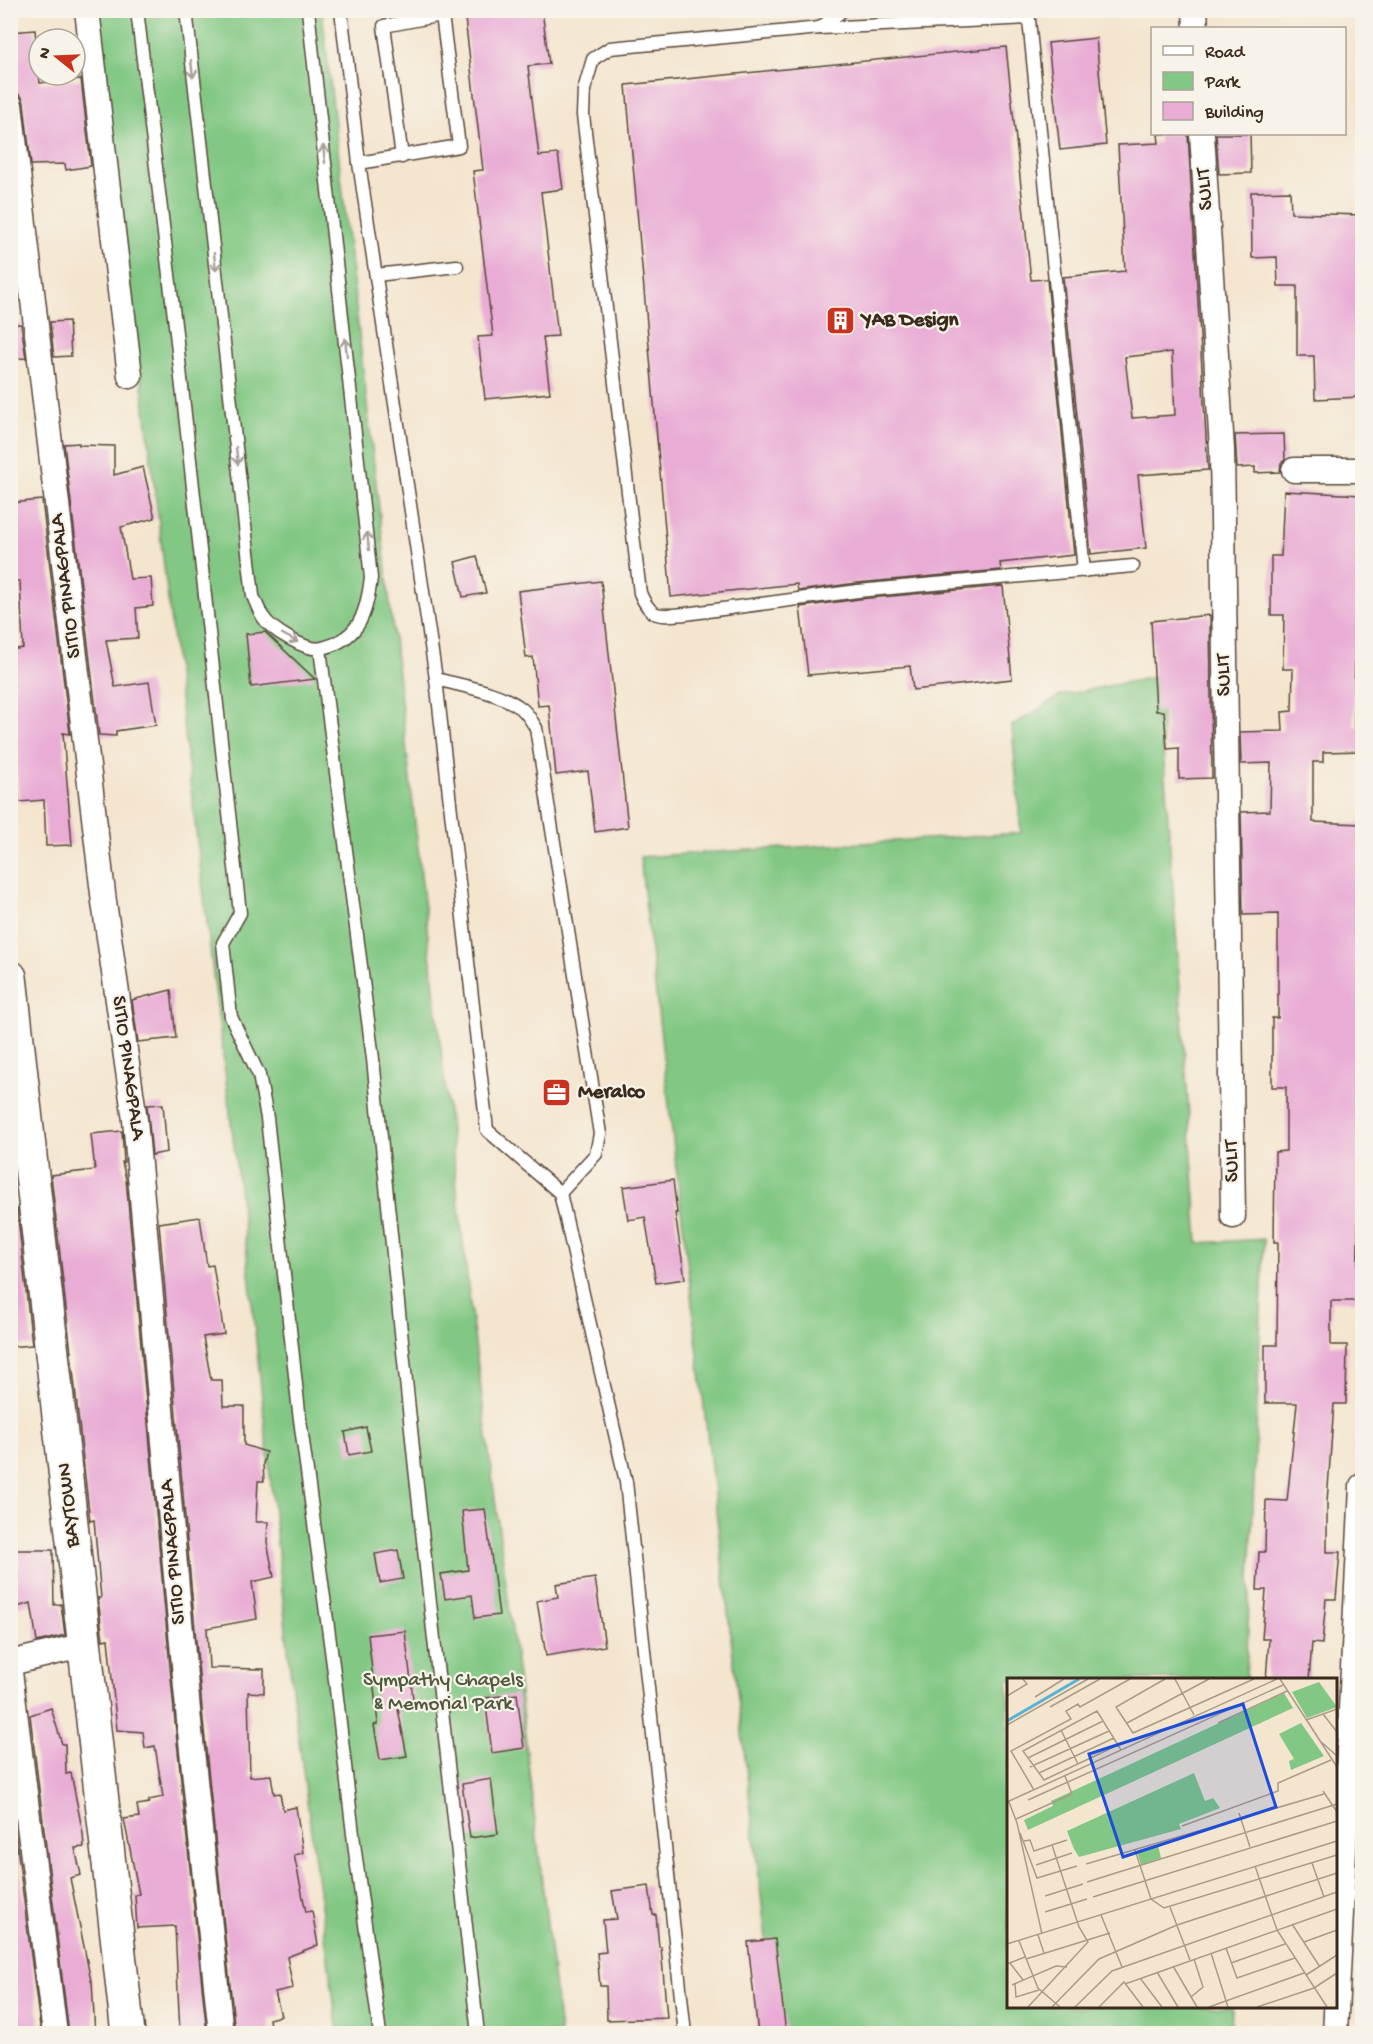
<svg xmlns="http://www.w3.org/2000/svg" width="1373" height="2044" font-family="'Gochi Hand',sans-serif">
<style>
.green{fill:#82c884;stroke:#5e7951;stroke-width:1.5}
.building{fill:#e9acd5;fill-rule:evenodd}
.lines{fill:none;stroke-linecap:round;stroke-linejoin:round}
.service-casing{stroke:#574639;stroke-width:15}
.minor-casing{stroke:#574639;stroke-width:27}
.secondary-casing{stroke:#574639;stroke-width:36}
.service{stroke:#fff;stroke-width:12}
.minor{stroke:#fff;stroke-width:24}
.secondary{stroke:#fff;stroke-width:33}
.oneway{stroke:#a79f9a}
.labels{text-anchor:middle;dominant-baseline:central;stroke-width:4.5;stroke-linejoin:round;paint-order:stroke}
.street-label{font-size:21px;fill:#3b2a1e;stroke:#f7f3e8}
.poi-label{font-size:21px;font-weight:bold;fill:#3b2a1e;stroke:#f7f3e8;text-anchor:start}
.park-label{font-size:21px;fill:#50593d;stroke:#f7f3e8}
.inset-river{fill:none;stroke:#57b3d5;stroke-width:3}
.inset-road{fill:none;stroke:#aa9a88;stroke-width:1.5}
.view{fill:#1d4ed8;fill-opacity:0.15;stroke:#1d4ed8;stroke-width:3}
.inset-edge{fill:none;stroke:#3b2a1e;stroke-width:3}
</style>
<rect width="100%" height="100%" fill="#f7f3e8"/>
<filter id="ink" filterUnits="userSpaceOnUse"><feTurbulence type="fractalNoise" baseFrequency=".0167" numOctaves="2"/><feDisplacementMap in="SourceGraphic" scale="12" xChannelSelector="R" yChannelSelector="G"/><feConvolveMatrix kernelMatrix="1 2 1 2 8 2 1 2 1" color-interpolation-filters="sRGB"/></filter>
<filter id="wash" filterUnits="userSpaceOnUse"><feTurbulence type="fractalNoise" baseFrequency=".008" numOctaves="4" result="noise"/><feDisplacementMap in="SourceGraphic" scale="24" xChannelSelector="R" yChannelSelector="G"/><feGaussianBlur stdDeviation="1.35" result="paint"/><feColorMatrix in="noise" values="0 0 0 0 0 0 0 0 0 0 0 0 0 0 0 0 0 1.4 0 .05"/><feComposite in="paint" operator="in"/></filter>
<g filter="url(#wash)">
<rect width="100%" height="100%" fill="#f4e5cf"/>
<g class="green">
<path d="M97,11H322L473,1329L516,1661L560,2033H338L293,1696L247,1254Z"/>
<path d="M1160,676L1163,748L1198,1243L1264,1239L1246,1679L1008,1680V2006L1232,2007L1231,2033H777L640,857L1021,833L1012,726L1062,695Z"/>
<path d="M1362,1740V1852H1357Z"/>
</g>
<g id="blocks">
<g class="building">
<path d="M464,10H542L549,64L528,66L539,156L558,154L563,189L541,192L558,336L543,337L550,393L485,399L478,337L493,336L473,171L483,170Z"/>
<path d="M35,30L40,83L81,79L91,166L66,170L65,164L31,165L24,103L22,97L16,92L11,32Z"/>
<path d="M1096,38L1106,145L1060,150L1048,43Z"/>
<path d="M1006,47L1031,280L1047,279L1074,555L1000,563L1001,570L857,583L798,591L797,584L671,597L626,85Z"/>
<path d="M1158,134H1188L1208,470L1138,475L1146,548L1091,554L1063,277L1125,271L1118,145L1159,143ZM1172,352L1175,415L1132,418L1125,357Z"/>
<path d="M1216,134H1250L1251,173L1219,174Z"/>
<path d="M1290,191L1291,213L1362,215L1360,260H1362V397L1315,399L1314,356H1297V286H1278L1277,257L1252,258L1251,192Z"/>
<path d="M69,321L71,356L54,357L50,322Z"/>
<path d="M10,324H21L26,358L10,359Z"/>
<path d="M1284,434L1285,460L1281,463L1280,472L1255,473V467L1237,468L1235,435Z"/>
<path d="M79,443V445L114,446V475L143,467L155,518L121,527L130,579L151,578L153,606L136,608L138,638L106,640L115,687L149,682L156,725L116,731V736L99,735L64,444Z"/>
<path d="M1284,491L1362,495V644H1355L1354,726L1362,725V751L1323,752V762H1313V822L1362,824V1013L1357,1301H1331V1345H1347L1346,1404H1334L1327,1502V1552H1340L1336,1599H1326L1322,1644L1312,1643L1309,1680H1266L1269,1639H1262L1266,1590H1257L1259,1552H1265L1266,1500L1287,1501L1297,1403H1265V1345H1277L1278,1242H1274L1275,1152L1286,1151V1087H1272V1018H1278V914L1243,915L1241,812L1270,811L1271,763L1241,764L1240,732L1283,731L1282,712L1292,711L1293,669H1283L1284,615H1271V556H1281Z"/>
<path d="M42,500L70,734L63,733L72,845L46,846L44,800L19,802L15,753H10V650L23,648L20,581H14L13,549H10V503Z"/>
<path d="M477,556L486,593L463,597L455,562Z"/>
<path d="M601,581L628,827L595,832L588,771L556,775L549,705L538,706L533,657L526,658L518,591Z"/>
<path d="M1003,586L1012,679L913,690L910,666L808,675L800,607L859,599Z"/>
<path d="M1210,615L1212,778L1179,779V748L1167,749L1164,711H1156L1151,621Z"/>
<path d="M265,632L315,679L251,687L246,634Z"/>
<path d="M171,990L176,1038L138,1042L132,1000Z"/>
<path d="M163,1104L167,1152L152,1155L147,1105Z"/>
<path d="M122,1131L124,1162H122L126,1179L175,1722L207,2034H180L175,1926L137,1928L135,1895L139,1894L124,1819L139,1817L137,1805L149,1803V1800L163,1797L155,1746L145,1748L143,1732L117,1730L108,1639L103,1640L98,1598H101L94,1520L90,1521L51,1175L95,1170L91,1134Z"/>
<path d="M673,1180L677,1213H675L685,1279L656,1283L645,1217L628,1220L623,1187Z"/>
<path d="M10,1209H17L32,1345L10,1347Z"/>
<path d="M200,1217L207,1266L213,1265L224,1334L203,1337L211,1380H222L223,1406H244V1445L266,1452L263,1464L264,1481H258L256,1522H268L267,1542L274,1577L252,1582L257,1619L207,1628L209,1668L264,1669V1693L248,1692L250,1777L271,1775L274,1794L280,1793L283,1810L296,1807L303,1853L294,1855L306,1912L312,1911L318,1945L287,1957L293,1988L275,1992L281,2016L269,2019L271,2034H235L203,1720L159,1223Z"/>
<path d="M366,1427L371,1451L349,1455L345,1432Z"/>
<path d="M485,1509L499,1615L475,1618L472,1595L445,1599L441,1574L468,1570L462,1511Z"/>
<path d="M10,1550H53L54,1605L61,1604L65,1635L37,1642L31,1603L10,1609Z"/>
<path d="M398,1550L403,1579L380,1583L375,1554Z"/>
<path d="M595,1578L605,1646L546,1656L537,1601L558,1597L556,1584Z"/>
<path d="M405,1631L414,1707L398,1709L407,1756L380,1760L374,1725L378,1724L368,1635Z"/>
<path d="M517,1694L524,1748L492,1753L485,1698Z"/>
<path d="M51,1708L62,1744H65L66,1774L71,1773L83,1834L84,1847L75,1848L81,1875L70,1878L91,1981H92L95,2034H69L30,1715Z"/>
<path d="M491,1779L498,1834L470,1838L462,1784Z"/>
<path d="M10,1792L41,2034H10Z"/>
<path d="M649,1886L653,1915H656L659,1947H661L667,2018L607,2020L606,1986H600L597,1953L606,1952L603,1920L617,1919L612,1891Z"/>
<path d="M775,1939L786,2034H758L748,1942Z"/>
</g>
</g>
</g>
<g filter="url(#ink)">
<use href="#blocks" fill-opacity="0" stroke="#574639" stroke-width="1.5"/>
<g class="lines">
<defs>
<g id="service">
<path d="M137,10L176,333L240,913L223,943L231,1017L259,1075L267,1118L299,1412L334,1672L355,1851L380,2034"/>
<path d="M186,10L253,596C256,603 259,611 263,617C271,630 307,652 322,648C336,645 349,637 357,626C366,613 369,593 371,578L308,10"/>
<path d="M341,10L359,163L436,679L487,1130L560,1193L626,1482L685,2034"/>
<path d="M843,10L820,28L610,48L593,59L584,90L583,115L640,593C651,619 659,616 685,614L858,591L1133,566"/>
<path d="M1028,10L1084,571"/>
<path d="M820,28L1028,18"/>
<path d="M359,163L459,146L442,15L384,26L402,157"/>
<path d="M376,275L457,266"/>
<path d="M320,649L373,1059L415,1468L478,2034"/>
<path d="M436,679C462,686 501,692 522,709C528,714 532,722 536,728L600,1134L596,1154L560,1193"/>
</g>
<g id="minor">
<path d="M87,10L130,376"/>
<path d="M1195,10L1196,28"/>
<path d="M10,105L104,902L135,1120L189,1721L221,2034"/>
<path d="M1202,134L1222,449L1233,1216"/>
<path d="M1294,470H1362"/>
<path d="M10,1663L85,1645"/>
<path d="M10,1672L55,2034"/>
<path d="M1335,2034L1362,1486"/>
</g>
<path id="secondary" d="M10,977L128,2034"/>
</defs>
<use href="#service" class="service-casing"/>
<use href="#minor" class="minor-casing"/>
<use href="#secondary" class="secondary-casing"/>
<use href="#service" class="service"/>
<use href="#minor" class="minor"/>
<use href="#secondary" class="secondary"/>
</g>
<defs><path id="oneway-shaft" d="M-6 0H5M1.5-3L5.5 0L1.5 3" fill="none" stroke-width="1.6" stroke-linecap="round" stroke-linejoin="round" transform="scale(1.5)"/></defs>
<g class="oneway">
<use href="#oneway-shaft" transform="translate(192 69) rotate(83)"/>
<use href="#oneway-shaft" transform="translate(324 154) rotate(-96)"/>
<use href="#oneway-shaft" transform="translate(215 262) rotate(83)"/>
<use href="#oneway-shaft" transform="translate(346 347) rotate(-96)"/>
<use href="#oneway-shaft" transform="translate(237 456) rotate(83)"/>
<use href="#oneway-shaft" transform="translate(368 541) rotate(-96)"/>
<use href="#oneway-shaft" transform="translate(290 638) rotate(28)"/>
</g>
</g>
<defs>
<symbol id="building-square" viewBox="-11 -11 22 22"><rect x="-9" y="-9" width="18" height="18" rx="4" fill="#c8321e" stroke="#f7f3e8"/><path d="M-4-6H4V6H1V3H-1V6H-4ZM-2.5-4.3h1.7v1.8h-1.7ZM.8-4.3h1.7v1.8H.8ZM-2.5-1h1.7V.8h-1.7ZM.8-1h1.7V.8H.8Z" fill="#fff"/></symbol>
<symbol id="office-square" viewBox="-11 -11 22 22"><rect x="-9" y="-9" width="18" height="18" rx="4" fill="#c8321e" stroke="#f7f3e8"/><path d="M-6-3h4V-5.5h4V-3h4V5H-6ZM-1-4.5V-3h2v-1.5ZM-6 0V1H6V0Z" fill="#fff"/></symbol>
</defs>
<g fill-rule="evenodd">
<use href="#building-square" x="824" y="304" width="33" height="33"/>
<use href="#office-square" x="540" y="1076" width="33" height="33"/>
</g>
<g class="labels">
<g class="street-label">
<text transform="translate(1206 189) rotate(-94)">SULIT</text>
<text transform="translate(67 586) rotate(-97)">SITIO PINAGPALA</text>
<text transform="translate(1225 675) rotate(-91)">SULIT</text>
<text transform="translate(127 1068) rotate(82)">SITIO PINAGPALA</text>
<text transform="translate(1233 1161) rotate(-91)">SULIT</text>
<text transform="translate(70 1505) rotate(-96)">BAYTOWN</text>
<text transform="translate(174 1552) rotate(-95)">SITIO PINAGPALA</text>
</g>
<g class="poi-label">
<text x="862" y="321">YAB Design</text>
<text x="578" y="1093">Meralco</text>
</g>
<g class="park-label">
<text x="443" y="1681">Sympathy Chapels<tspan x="443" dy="24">&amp; Memorial Park</tspan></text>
</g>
</g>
<g transform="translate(1007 1678)">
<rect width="330" height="330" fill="#f4e5cf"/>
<path d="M312,4L330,29L300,40L285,14ZM277,15L286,30L21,152L17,142L46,128L44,123ZM294,45L317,78L284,92L282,83L287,81L272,56ZM187,95L198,123L206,120L213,130L172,146L174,151L72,179L67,171L60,153ZM151,167L154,180L134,187L130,173Z" fill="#82c884"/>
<path class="inset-river" d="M0,43L72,1"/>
<path class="inset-road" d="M158,1L109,29L126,55L247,1M168,1L187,37M273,1L330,89M0,18L20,6L16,1M28,19L57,1M43,29L93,1M316,36L330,54M299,42L330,31M120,45L202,1M211,45L280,13M0,47L81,1M54,52L71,86M312,62L330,78M111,67L37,102L16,73L90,33L111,67L114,72M21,80L96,43M23,89L102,53M32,95L107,60M27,112L4,73L64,41L59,33L71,26L73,29L123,1M316,113L330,134M21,122L276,7M0,124L270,1M2,124L10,145L35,256M232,135L243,169M9,141L65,116L58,98M175,148L271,113V105L324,82M13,155L30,200L70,188M17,163L23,162L27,173L60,162M128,172L144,221L157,230L330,177M305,185L317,219M79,186L317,116M29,187L65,175M248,188L270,252L320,329M80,204L330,126M38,218L76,206M86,219L330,143M163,229L183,282M38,234L80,221M94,237L115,289M285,246L313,289M31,257L37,275M12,263L31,310L53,329M297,264L330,252M0,266L330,163M219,270L230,300L288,280M204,275L221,329M19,281L103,255M3,285L16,302M224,285L278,266M0,286L18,279M166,288L190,329M150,294L171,329M299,297L330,277M133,300L155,329M8,306L9,319L32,312M118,306L330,231M5,307L49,288L60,289M184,319L196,309L187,281M21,329L81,264L72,249L45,167M45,329L92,281L170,247L330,195M68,329L105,293L330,214M92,329L117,304L136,329M202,329L297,295M250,329L307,310L330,295"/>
<path class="view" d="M236,26L269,129L116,179L82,76Z"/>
<rect width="330" height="330" class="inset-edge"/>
</g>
<rect width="1373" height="2044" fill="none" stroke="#f7f3e8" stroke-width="36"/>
<rect x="1151" y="27" width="195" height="108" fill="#f7f3e8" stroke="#aca397" stroke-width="1.5"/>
<rect x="1163" y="46" width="30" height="9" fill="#ffffff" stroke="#aca397" stroke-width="1.5"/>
<text x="1205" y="57" font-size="18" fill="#3b2a1e">Road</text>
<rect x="1163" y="72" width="30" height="18" fill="#82c884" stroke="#aca397" stroke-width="1.5"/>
<text x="1205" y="87" font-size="18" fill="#3b2a1e">Park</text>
<rect x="1163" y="102" width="30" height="18" fill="#e9acd5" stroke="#aca397" stroke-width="1.5"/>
<text x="1205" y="117" font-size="18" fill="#3b2a1e">Building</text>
<g transform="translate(57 57) rotate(288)"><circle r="28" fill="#f7f3e8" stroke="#aca397" stroke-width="1.5"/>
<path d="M0-4.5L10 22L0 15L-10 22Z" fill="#c8321e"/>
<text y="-9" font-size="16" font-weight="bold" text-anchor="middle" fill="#3b2a1e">N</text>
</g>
</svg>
